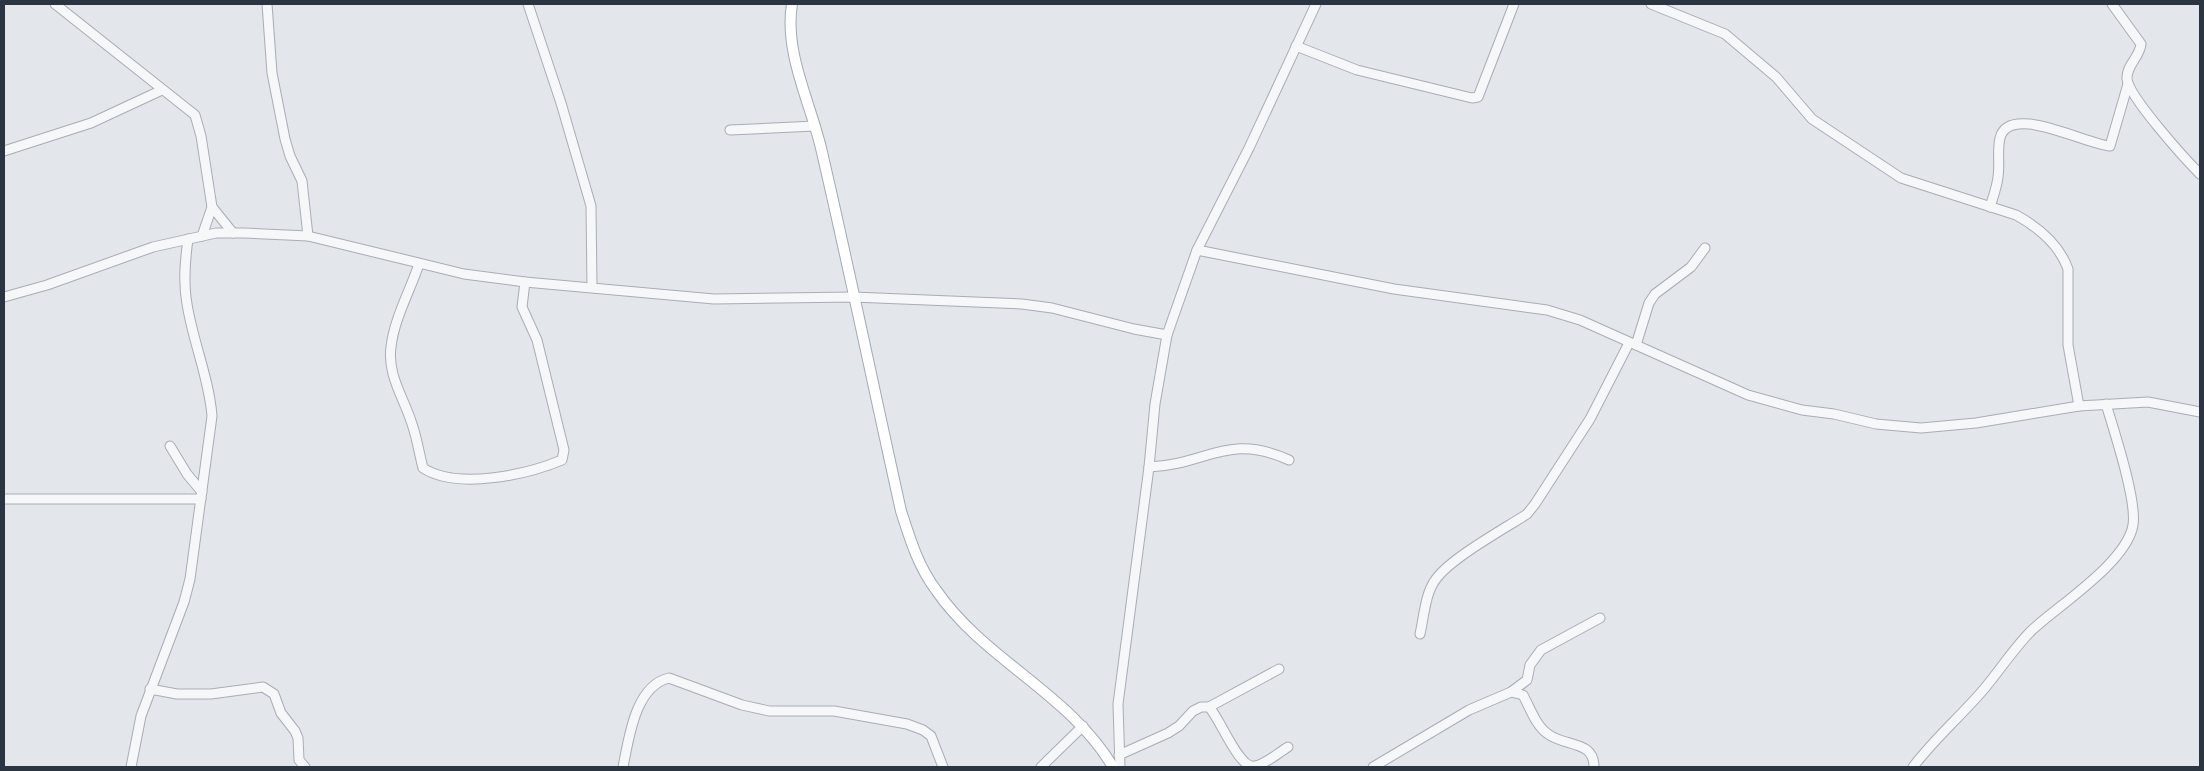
<svg xmlns="http://www.w3.org/2000/svg" width="2204" height="771" font-family="Quicksand,sans-serif">
<style>
.lines{fill:none;stroke-linecap:round;stroke-linejoin:round}
.minor-casing{stroke:#a8adb5;stroke-width:11}
.major-casing{stroke:#a2abb6;stroke-width:12}
.minor{stroke:#f5f7f9;stroke-width:9}
.major{stroke:#fff;stroke-width:10}
</style>
<rect width="100%" height="100%" fill="#e3e6eb"/>
<g class="lines">
<defs>
<g id="minor">
<path d="M55,4L195,115L201,136L212,207L202,236"/>
<path d="M267,4L272,73L285,139L290,156L302,181L308,236"/>
<path d="M528,4L561,103L591,206L592,287"/>
<path d="M1651,4L1725,34L1776,77L1812,119L1901,178L2016,215C2038,227 2059,244 2068,269V345L2079,406"/>
<path d="M2112,4L2141,44C2140,57 2126,65 2127,79C2129,97 2186,160 2200,174"/>
<path d="M1296,46L1357,70L1472,98L1478,97L1514,4"/>
<path d="M730,130L815,126"/>
<path d="M4,151L91,123L162,90"/>
<path d="M212,207L233,233"/>
<path d="M1990,207C1993,197 1997,187 1998,177C2000,164 1997,151 2000,138C2009,102 2087,145 2110,146L2128,84"/>
<path d="M1197,250L1394,289L1547,310L1580,320L1748,395L1802,410L1834,414L1876,424L1921,428L1976,423L2079,406L2148,402L2200,412"/>
<path d="M419,264C410,291 394,319 391,347C387,375 404,398 412,424C417,438 419,453 423,468C457,490 526,475 562,460L564,450L537,340L522,307L525,282"/>
<path d="M4,297L47,285L153,247L216,233H244L308,236L464,274L525,282L714,299L853,297L1022,304L1052,308L1134,329L1167,335"/>
<path d="M1636,345L1649,303L1655,294L1691,267L1705,248"/>
<path d="M170,446L187,474L202,492"/>
<path d="M1149,467C1206,465 1228,432 1289,460"/>
<path d="M4,499H201"/>
<path d="M1420,634C1424,617 1425,593 1436,579C1451,558 1504,529 1527,514L1535,504L1590,419L1629,343"/>
<path d="M150,689L177,694H211L263,687L274,694L281,713L295,731L298,738L299,760L305,767"/>
<path d="M1511,692L1527,680L1530,665L1541,650L1600,618"/>
<path d="M1209,707L1279,669"/>
<path d="M1119,755L1168,733L1179,726L1193,711L1201,707H1209C1220,718 1239,770 1255,766C1266,764 1278,753 1288,747"/>
<path d="M131,767L141,716L184,602L190,579L212,416C209,378 193,342 187,304C183,282 185,261 188,239"/>
<path d="M623,767C629,738 635,686 669,678L742,705L769,711H834L907,724L923,730L931,736L943,767"/>
<path d="M1041,767L1083,726"/>
<path d="M1120,767L1118,704L1149,467L1155,404L1167,335L1197,250L1249,148L1316,4"/>
<path d="M1373,767L1469,710L1511,692L1523,695C1530,708 1536,726 1548,734C1565,747 1594,740 1594,767"/>
<path d="M1913,767C1934,739 1961,716 1984,689C2000,670 2014,648 2032,630C2059,605 2127,562 2133,525C2137,500 2114,431 2106,404"/>
</g>
<path id="major" d="M792,4C784,52 810,102 821,148C849,268 874,390 901,511C910,539 918,566 936,590C983,659 1070,694 1113,767"/>
</defs>
<use href="#minor" class="minor-casing"/>
<use href="#major" class="major-casing"/>
<use href="#minor" class="minor"/>
<use href="#major" class="major"/>
</g>
<rect width="2204" height="771" fill="none" stroke="#2b3542" stroke-width="10"/>
</svg>
